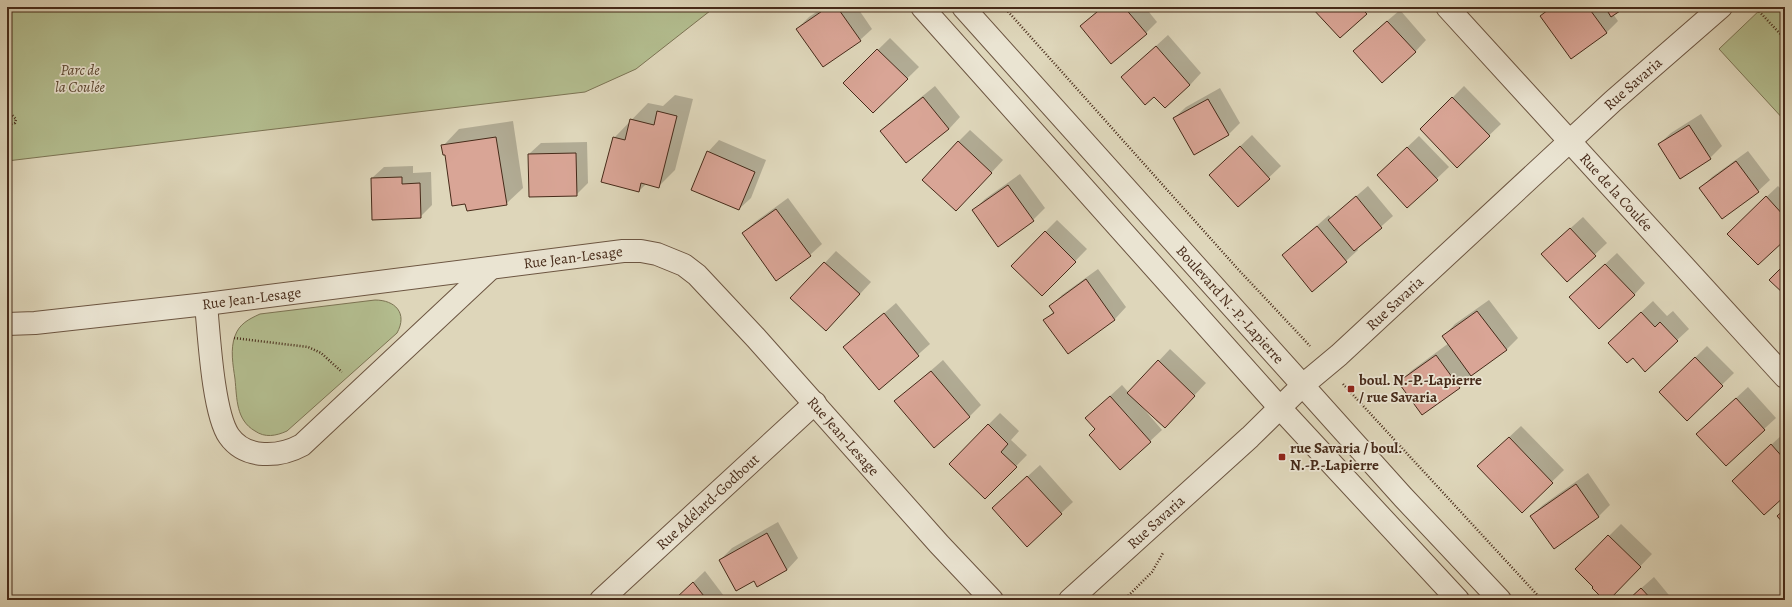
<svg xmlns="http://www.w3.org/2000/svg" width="1792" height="607" font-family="Alegreya,serif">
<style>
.green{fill:#b3bd8f;stroke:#7c7454}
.shadow{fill:#0003}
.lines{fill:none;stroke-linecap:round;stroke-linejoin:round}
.stream{stroke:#757f77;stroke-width:8}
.building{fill:#d9a596;stroke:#462a19}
.minor-casing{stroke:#6c5541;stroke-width:24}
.path{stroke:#462a19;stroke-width:2.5;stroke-dasharray:1 2;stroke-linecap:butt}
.minor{stroke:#eae4d2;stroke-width:22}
.poi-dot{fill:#8f2418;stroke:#eae4d2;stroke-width:1.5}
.labels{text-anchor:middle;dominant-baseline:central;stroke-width:3.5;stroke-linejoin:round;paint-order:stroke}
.park-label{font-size:15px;font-style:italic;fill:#5c4731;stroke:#eae4d2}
.street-label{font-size:15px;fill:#462a19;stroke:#eae4d2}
.poi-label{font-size:15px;font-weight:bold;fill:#462a19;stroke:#eae4d2;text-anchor:start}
</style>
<rect width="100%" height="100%" fill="#ded6ba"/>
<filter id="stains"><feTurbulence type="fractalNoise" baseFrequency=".005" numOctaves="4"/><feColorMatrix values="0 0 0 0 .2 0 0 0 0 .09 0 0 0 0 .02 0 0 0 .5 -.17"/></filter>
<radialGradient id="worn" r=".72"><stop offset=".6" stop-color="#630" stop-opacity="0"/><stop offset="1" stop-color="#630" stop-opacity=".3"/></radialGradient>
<g class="green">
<path d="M7,7H715L636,69L585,92L7,161Z"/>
<path d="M1763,7H1777L1785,16V121L1719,49Z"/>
<path d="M375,300C395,300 408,313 397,333L287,431C276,436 265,438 255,431C236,420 237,399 235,379C233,365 230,349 235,336C239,324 249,319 260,314Z"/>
</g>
<g class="shadow">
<path d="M824,7H857L872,29L860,40L797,29L809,17Z"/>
<path d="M1069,7H1078L1072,11Z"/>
<path d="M1102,7H1145L1157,22L1146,33L1081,26Z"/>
<path d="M1312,7H1372L1340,37Z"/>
<path d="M1550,7H1624L1613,14L1618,21L1606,33L1541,16Z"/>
<path d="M1400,10L1426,40L1415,52L1366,39Z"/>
<path d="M1168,35L1201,73L1190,85L1154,95L1122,77Z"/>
<path d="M890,38L919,67L873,112L844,83Z"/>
<path d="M935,86L960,117L949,129L906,162L881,131L893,120Z"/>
<path d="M1464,86L1501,124L1457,166L1421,129Z"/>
<path d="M1220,88L1240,123L1228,135L1174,118L1186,107Z"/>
<path d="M675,95L693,99L675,170L659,186L646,184L639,191L614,138L648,103L663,106Z"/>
<path d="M1701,114L1722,146L1710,158L1680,177L1659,144L1671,133Z"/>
<path d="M513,121L523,188L506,204L446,154L443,146L459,129Z"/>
<path d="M970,130L1003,160L968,198L958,142Z"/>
<path d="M1252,135L1281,166L1239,206L1210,175Z"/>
<path d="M1419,136L1449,167L1407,207L1378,175Z"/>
<path d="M719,140L766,160L751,198L739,209L708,152Z"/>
<path d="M587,142L588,183L576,195L529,154L541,143Z"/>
<path d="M1748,151L1770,180L1758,191L1701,188L1712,177Z"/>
<path d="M413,166V173L431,172L432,205L420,217L372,178L384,167Z"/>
<path d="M1020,174L1045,208L1033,220L998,245L973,211L985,199Z"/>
<path d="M1368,186L1393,216L1357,248L1358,250L1346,261L1284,255L1329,215L1331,218Z"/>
<path d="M1778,186L1785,193V238L1740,222Z"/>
<path d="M788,198L822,244L810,255L743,233L755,222Z"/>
<path d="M1583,217L1607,243L1567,281L1554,243Z"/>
<path d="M1057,220L1087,249L1042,295L1045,232Z"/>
<path d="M836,251L871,282L838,318L792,298Z"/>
<path d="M1617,253L1645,283L1634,295L1582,286Z"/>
<path d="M1098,269L1126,307L1115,319L1068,353L1045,321L1054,311L1051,307L1062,295Z"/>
<path d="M1489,300L1518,338L1506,350L1471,375L1459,387L1400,383L1411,371L1449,343L1444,336L1455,324Z"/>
<path d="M1653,301L1667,316L1673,311L1689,329L1645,370L1621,331Z"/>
<path d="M896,303L930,344L879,389L844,348Z"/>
<path d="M1707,346L1734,373L1687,419L1672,380Z"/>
<path d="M1170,349L1206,383L1176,415L1143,406L1142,407L1162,430L1120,469L1096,429L1098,407L1122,385L1129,393Z"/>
<path d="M943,360L981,405L969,417L896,401Z"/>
<path d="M1748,387L1776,418L1726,464L1709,423Z"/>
<path d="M1000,413L1019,431L1011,440L1027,455L997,486L988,425Z"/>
<path d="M1521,426L1564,470L1522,511L1490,455Z"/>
<path d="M1783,434L1785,436V495L1745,469Z"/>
<path d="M1040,465L1073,502L1027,545L1005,497Z"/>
<path d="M1588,473L1610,505L1599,516H1531L1543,505Z"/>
<path d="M778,522L798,558L787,570L758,586L754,580L720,560L732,548Z"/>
<path d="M1621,524L1652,554L1608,600H1606L1595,587L1576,569Z"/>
<path d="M705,571L727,600H675Z"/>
<path d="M1654,577L1673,600H1628Z"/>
</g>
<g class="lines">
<path class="stream" d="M74,7H112"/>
</g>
<g class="building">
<path d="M828,7H837L861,41L823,67L796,29Z"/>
<path d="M1103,7H1124L1147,34L1111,64L1080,26Z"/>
<path d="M1311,7H1360L1367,14L1340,38Z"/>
<path d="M1552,7H1588L1607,33L1571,59L1540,16Z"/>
<path d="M1605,7H1626L1611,17Z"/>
<path d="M1387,21L1416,52L1382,83L1353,51Z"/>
<path d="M1156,46L1190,85L1165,108L1154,97L1145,105L1121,77Z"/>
<path d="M877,49L908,79L873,113L843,83Z"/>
<path d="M923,97L949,129L906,163L880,131Z"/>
<path d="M1452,97L1490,136L1457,168L1420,129Z"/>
<path d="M1208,99L1229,135L1194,155L1173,118Z"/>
<path d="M657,111L677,116L659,188L641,183L639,192L601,182L613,137L625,140L630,119L654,125Z"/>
<path d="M1689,125L1711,159L1680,179L1658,144Z"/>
<path d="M496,137L507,205L467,211L465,204L452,206L445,155H443L441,145Z"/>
<path d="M958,141L992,173L956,211L922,180Z"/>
<path d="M1240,146L1270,179L1238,207L1209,175Z"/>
<path d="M1407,147L1438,180L1407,208L1377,175Z"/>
<path d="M707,151L755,172L739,210L691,190Z"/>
<path d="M576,153L577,196L529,197L528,154Z"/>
<path d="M1736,161L1759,192L1722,219L1699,188Z"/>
<path d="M402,177V184L420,183L421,218L372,220L371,178Z"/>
<path d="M1008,185L1034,221L998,247L972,210Z"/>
<path d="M1356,196L1382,228L1354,251L1328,220Z"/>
<path d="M1766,196L1785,217V240L1758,265L1727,234Z"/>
<path d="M776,209L811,256L776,281L742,233Z"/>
<path d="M1317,226L1347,262L1312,292L1282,255Z"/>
<path d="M1570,228L1596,256L1567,282L1541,254Z"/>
<path d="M1045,231L1076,262L1042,296L1011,266Z"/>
<path d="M824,262L860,294L826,331L790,298Z"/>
<path d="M1605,264L1635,295L1599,329L1569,297Z"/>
<path d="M1785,264V295L1769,280Z"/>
<path d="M1086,279L1115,320L1068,354L1043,320L1054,313L1049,306Z"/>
<path d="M1477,311L1507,350L1471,376L1442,336Z"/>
<path d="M1641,312L1655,327L1660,322L1678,341L1645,372L1633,358L1627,363L1608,343Z"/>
<path d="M884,313L919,356L879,390L843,347Z"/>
<path d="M1436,355L1460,388L1422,415L1398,382Z"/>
<path d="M1695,357L1723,386L1687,421L1659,392Z"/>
<path d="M1158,360L1195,396L1165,428L1127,393Z"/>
<path d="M931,371L970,417L934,448L894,401Z"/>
<path d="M1110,396L1151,442L1120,470L1089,435L1095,429L1085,418Z"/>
<path d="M1736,398L1765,430L1726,466L1696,434Z"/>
<path d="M988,424L1008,444L1001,452L1017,467L985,499L949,464Z"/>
<path d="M1509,437L1553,483L1522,513L1477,466Z"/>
<path d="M1771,444L1785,460V496L1764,515L1732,481Z"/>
<path d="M1027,476L1062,514L1027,547L992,508Z"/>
<path d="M1576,484L1599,517L1554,549L1530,516Z"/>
<path d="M1785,509V525L1777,516Z"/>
<path d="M767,533L787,570L757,587L754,581L736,591L719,560Z"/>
<path d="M1608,535L1641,567L1609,600H1604L1592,588L1593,587L1575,569Z"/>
<path d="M693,582L707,600H674Z"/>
<path d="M1641,588L1652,600H1628Z"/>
</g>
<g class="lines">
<defs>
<g id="minor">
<path d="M922,7L1280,408L1458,600"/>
<path id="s1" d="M963,7L1403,497L1500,600"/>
<path id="s2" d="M1447,7L1785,377"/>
<path d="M206,304C209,335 213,413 229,436C246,460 280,457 302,445L491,268"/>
<path id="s3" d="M7,324L35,323L206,304L623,251H641L657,254L684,265L697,275L756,338L939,544L992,600"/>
<path id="s4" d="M601,600L815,403"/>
<path id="s5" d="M1070,600L1250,437L1303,385L1339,355L1613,101L1721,7"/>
</g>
</defs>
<use href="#minor" class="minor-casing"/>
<g class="path">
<path d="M1004,7L1236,267L1310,346"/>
<path d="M1755,7L1785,39"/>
<path d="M7,114H11L16,119L15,123L7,125"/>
<path d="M234,338L308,347L321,353L342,372"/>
<path d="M1343,384L1542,600"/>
<path d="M1124,600L1152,572L1163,553"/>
</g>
<use href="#minor" class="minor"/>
</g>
<g class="poi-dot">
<rect x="1347" y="385" width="8" height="8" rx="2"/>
<rect x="1278" y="453" width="8" height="8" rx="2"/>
</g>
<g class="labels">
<g class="park-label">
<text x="80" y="70">Parc de<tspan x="80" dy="17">la Coulée</tspan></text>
</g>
<g class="street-label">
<text stroke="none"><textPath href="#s5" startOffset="764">Rue Savaria</textPath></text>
<text stroke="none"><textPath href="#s2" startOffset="251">Rue de la Coulée</textPath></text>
<text stroke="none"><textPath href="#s3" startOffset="570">Rue Jean-Lesage</textPath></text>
<text stroke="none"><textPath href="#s3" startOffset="246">Rue Jean-Lesage</textPath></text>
<text stroke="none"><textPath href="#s5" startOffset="440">Rue Savaria</textPath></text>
<text stroke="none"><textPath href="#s1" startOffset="400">Boulevard N.-P.-Lapierre</textPath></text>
<text stroke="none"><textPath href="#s3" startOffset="918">Rue Jean-Lesage</textPath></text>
<text stroke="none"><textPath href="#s4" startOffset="145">Rue Adélard-Godbout</textPath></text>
<text stroke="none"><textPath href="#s5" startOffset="116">Rue Savaria</textPath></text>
</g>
<g class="poi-label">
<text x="1359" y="380">boul. N.-P.-Lapierre<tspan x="1359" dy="17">/ rue Savaria</tspan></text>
<text x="1290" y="448">rue Savaria / boul.<tspan x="1290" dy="17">N.-P.-Lapierre</tspan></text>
</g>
</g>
<rect width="1792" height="607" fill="none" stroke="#ded6ba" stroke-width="24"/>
<rect x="8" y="8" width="1776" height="591" fill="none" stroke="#462a19" stroke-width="2"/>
<rect x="12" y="12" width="1768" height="583" fill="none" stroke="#462a19"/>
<rect width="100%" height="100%" filter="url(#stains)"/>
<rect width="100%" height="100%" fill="url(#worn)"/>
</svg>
